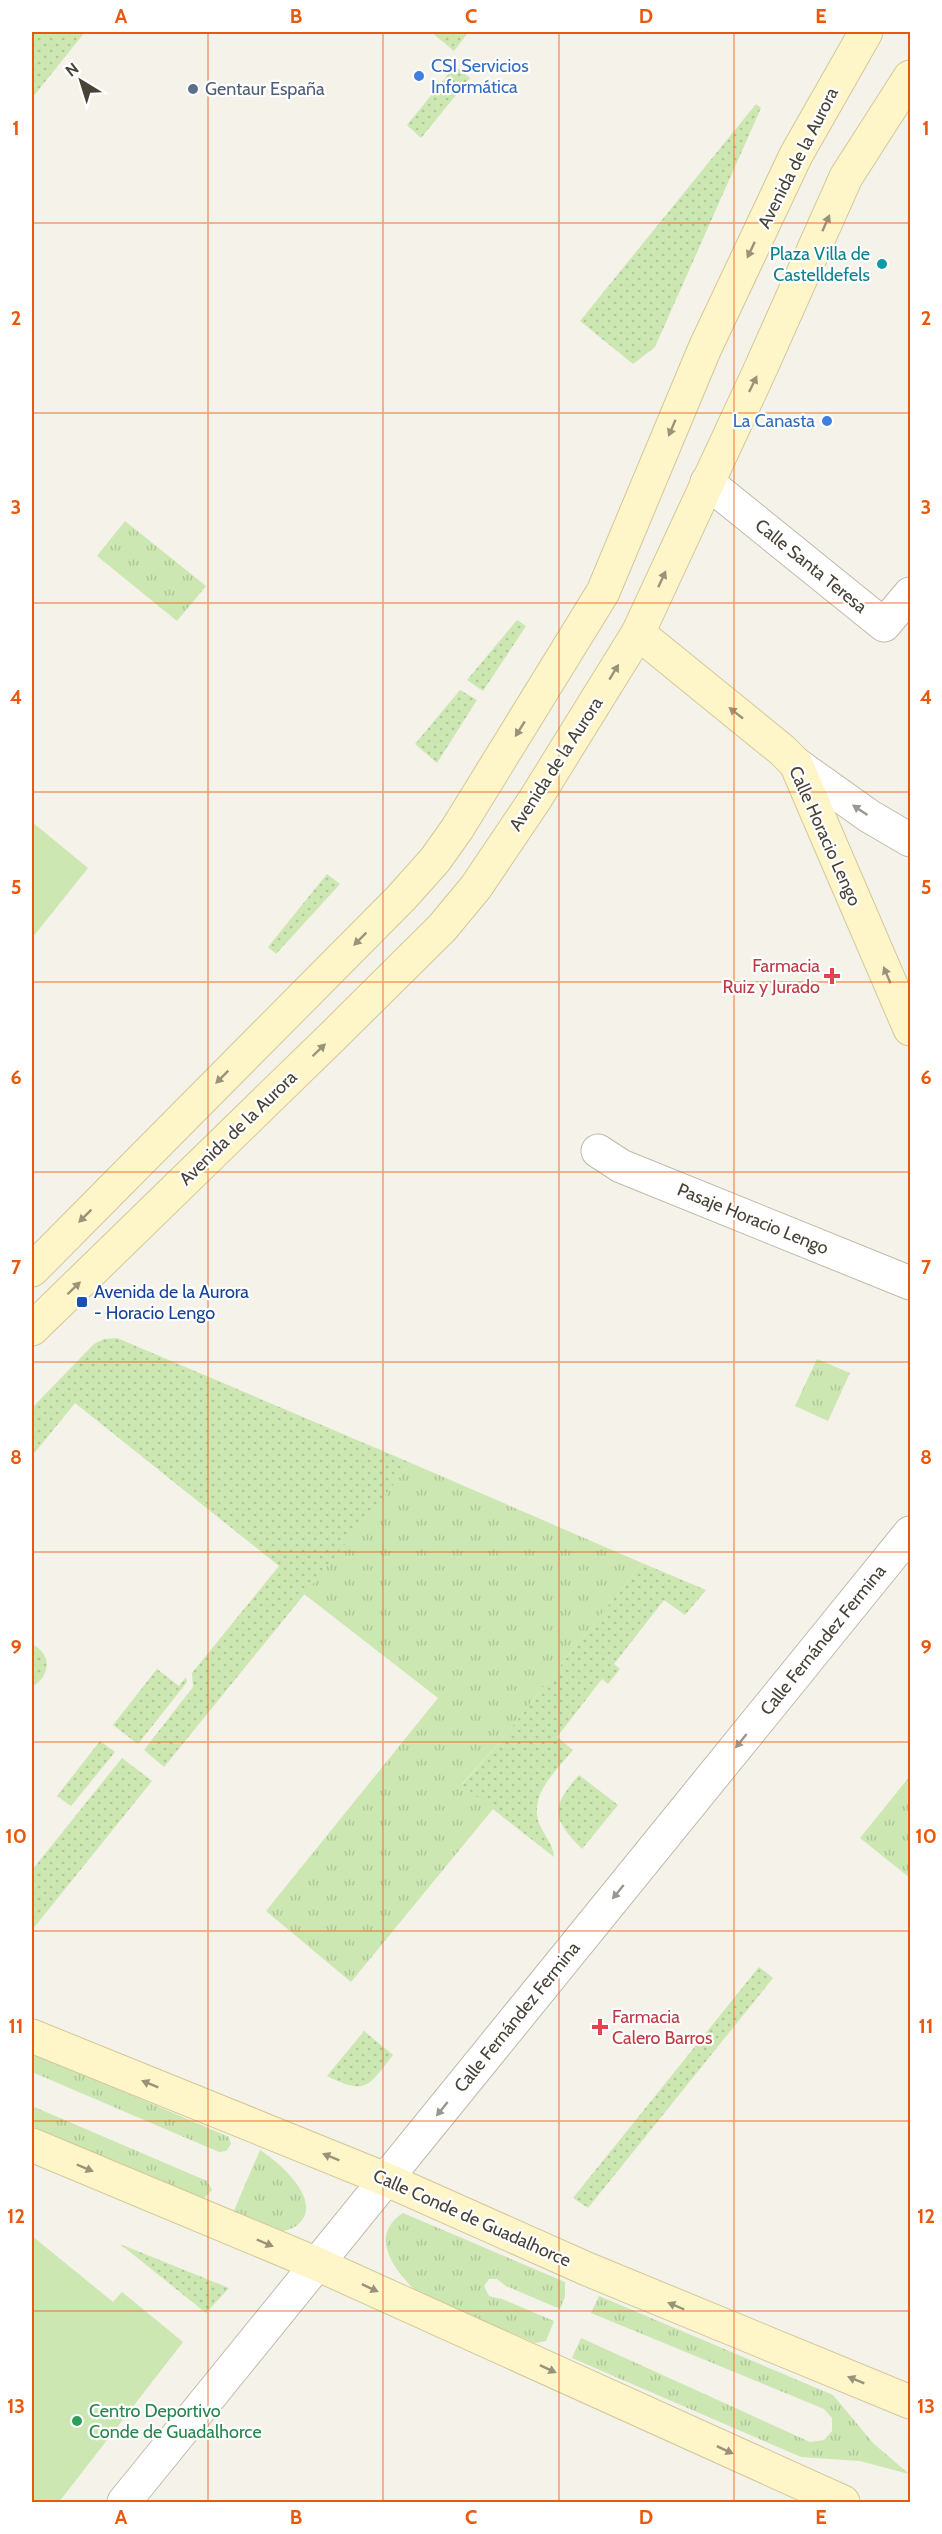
<svg xmlns="http://www.w3.org/2000/svg" width="942" height="2534" font-family="Cabin,sans-serif">
<style>
.grass{fill:url(#grass-tufts)}
.garden{fill:url(#garden-dots)}
.pitch{fill:#cce7b2}
.lines{fill:none;stroke-linecap:round;stroke-linejoin:round}
.street-casing{stroke:#c0baab;stroke-width:35}
.secondary-casing{stroke:#d3c899;stroke-width:35}
.street{stroke:#fff;stroke-width:33}
.secondary{stroke:#fef5c9;stroke-width:33}
.oneway{fill:#9a9379}
.oneway2{fill:#9a9791}
.grid{fill:none;stroke:#e8590c;stroke-width:1.5;stroke-opacity:0.55}
.shop-dot{fill:#3f7fe0;stroke:#fff;stroke-width:2}
.service-dot{fill:#5c6f8a;stroke:#fff;stroke-width:2}
.culture-dot{fill:#0f9aa8;stroke:#fff;stroke-width:2}
.health-dot{fill:#e0444e;stroke:#fff;stroke-width:2}
.transit-dot{fill:#1a4fb4;stroke:#fff;stroke-width:2}
.leisure-dot{fill:#2e9e5b;stroke:#fff;stroke-width:2}
.labels{text-anchor:middle;dominant-baseline:central;stroke-width:4.5;stroke-linejoin:round;paint-order:stroke}
.shop-label{font-size:18px;fill:#366cbe;stroke:#fff;text-anchor:start}
.service-label{font-size:18px;fill:#4e5e75;stroke:#fff;text-anchor:start}
.street-label{font-size:18px;fill:#484237;stroke:#fff}
.culture-label{font-size:18px;fill:#0d838f;stroke:#fff;text-anchor:end}
.health-label{font-size:18px;fill:#be3a42;stroke:#fff;text-anchor:end}
.transit-label{font-size:18px;fill:#164399;stroke:#fff;text-anchor:start}
.leisure-label{font-size:18px;fill:#27864d;stroke:#fff;text-anchor:start}
.neatline{fill:none;stroke:#e8590c;stroke-width:2}
.grid-label{font-size:20px;text-anchor:middle;font-weight:bold;fill:#e8590c}
</style>
<defs>
<pattern id="grass-tufts" width="24" height="20" patternUnits="userSpaceOnUse" patternTransform="scale(1.5)"><rect width="24" height="20" fill="#cce7b2"/><path d="M3 7l-1-3M5 7V3M7 7l1-3M15 17l-1-3M17 17v-4M19 17l1-3" fill="none" stroke="#b1c79a"/></pattern>
<pattern id="garden-dots" width="8" height="8" patternUnits="userSpaceOnUse" patternTransform="scale(1.5)"><rect width="8" height="8" fill="#cce7b2"/><path d="M2 2h.1M6 6h.1" fill="none" stroke="#b1c79a" stroke-width="1.8" stroke-linecap="round"/></pattern>
</defs>
<rect width="100%" height="100%" fill="#f4f2e9"/>
<g class="grass">
<path d="M125,521L206,586L177,621L97,556Z"/>
<path d="M817,1359L850,1373L828,1421L795,1406Z"/>
<path d="M411,1463L642,1563L499,1743L462,1784L493,1809L351,1982L266,1911L438,1698L304,1594Z"/>
<path d="M910,1776V1878L860,1838Z"/>
<path d="M32,2052L229,2137L231,2144L226,2151L219,2152L32,2072Z"/>
<path d="M32,2106L207,2181L212,2190L202,2200L32,2126Z"/>
<path d="M260,2150C279,2162 327,2203 296,2226C292,2229 284,2231 278,2232L233,2213Z"/>
<path d="M403,2213L565,2282V2297L560,2309L506,2286L497,2279H489L484,2286L489,2296L502,2299L554,2321L546,2341L535,2343L419,2294C397,2273 366,2237 403,2213Z"/>
<path d="M599,2296L833,2395L873,2443L909,2474L860,2461L801,2457L572,2358L581,2338L810,2442L824,2440L832,2431V2418L824,2409L591,2313Z"/>
</g>
<g class="garden">
<path d="M32,32H85L32,98Z"/>
<path d="M431,32H463L467,34L454,51Z"/>
<path d="M455,66L470,78L421,138L407,125Z"/>
<path d="M756,104L761,108L655,347L633,364L580,321Z"/>
<path d="M517,620L526,626L483,691L467,680Z"/>
<path d="M460,690L477,700L437,763L415,744Z"/>
<path d="M327,874L340,884L276,954L268,947Z"/>
<path d="M117,1338L411,1463L164,1767L144,1750L193,1687L192,1673L279,1566L75,1403L32,1456V1408L94,1344L104,1339Z"/>
<path d="M642,1563L706,1590L685,1615L664,1600L614,1664L620,1669L608,1684L602,1679L557,1737L573,1750C556,1771 529,1794 539,1823C544,1836 553,1843 554,1857L462,1785L499,1743Z"/>
<path d="M32,1644C53,1655 50,1676 32,1687Z"/>
<path d="M157,1669L179,1686L186,1677L187,1682L138,1744L113,1725Z"/>
<path d="M100,1741L115,1752L71,1806L57,1796Z"/>
<path d="M122,1758L152,1781L32,1930V1870Z"/>
<path d="M579,1775L618,1805L582,1849C551,1818 551,1807 579,1775Z"/>
<path d="M759,1967L773,1978L588,2208L573,2198Z"/>
<path d="M364,2031L393,2055C368,2086 367,2096 327,2076Z"/>
<path d="M120,2244L229,2288L206,2313Z"/>
</g>
<g class="pitch">
<path d="M32,822L88,868L32,938Z"/>
<path d="M32,2236L113,2302L122,2292L183,2342L59,2502H32Z"/>
</g>
<g class="lines">
<defs>
<g id="street">
<path d="M707,482L884,625L910,594"/>
<path d="M796,764L869,816L910,840"/>
<path d="M598,1151L621,1166L910,1283"/>
<path d="M124,2502L910,1533"/>
</g>
<g id="secondary">
<path d="M638,633L782,750L796,764L910,1029"/>
<path d="M32,1270L401,898L435,860L457,829L603,592L705,348L796,155L866,32"/>
<path d="M32,1329L334,1035L442,928L476,887L534,801L638,633L760,370L846,177L910,77"/>
<path d="M32,2036L385,2179L587,2269L910,2402"/>
<path d="M32,2145L317,2264L843,2502"/>
</g>
</defs>
<use href="#street" class="street-casing"/>
<use href="#secondary" class="secondary-casing"/>
<use href="#street" class="street"/>
<use href="#secondary" class="secondary"/>
</g>
<defs><path id="oneway-solid" d="M-6-.8H1V-3.2L6.5 0L1 3.2V.8H-6Z" transform="scale(1.5)"/></defs>
<g class="oneway">
<use href="#oneway-solid" transform="translate(826 223) rotate(-66)"/>
<use href="#oneway-solid" transform="translate(751 250) rotate(115)"/>
<use href="#oneway-solid" transform="translate(753 384) rotate(-64)"/>
<use href="#oneway-solid" transform="translate(672 428) rotate(113)"/>
<use href="#oneway-solid" transform="translate(662 579) rotate(-65)"/>
<use href="#oneway-solid" transform="translate(614 672) rotate(-59)"/>
<use href="#oneway-solid" transform="translate(736 713) rotate(-142)"/>
<use href="#oneway-solid" transform="translate(520 729) rotate(122)"/>
<use href="#oneway-solid" transform="translate(360 939) rotate(135)"/>
<use href="#oneway-solid" transform="translate(887 975) rotate(-113)"/>
<use href="#oneway-solid" transform="translate(319 1050) rotate(-44)"/>
<use href="#oneway-solid" transform="translate(222 1077) rotate(135)"/>
<use href="#oneway-solid" transform="translate(85 1216) rotate(135)"/>
<use href="#oneway-solid" transform="translate(74 1288) rotate(-44)"/>
<use href="#oneway-solid" transform="translate(150 2084) rotate(-158)"/>
<use href="#oneway-solid" transform="translate(331 2157) rotate(-158)"/>
<use href="#oneway-solid" transform="translate(85 2168) rotate(23)"/>
<use href="#oneway-solid" transform="translate(265 2243) rotate(23)"/>
<use href="#oneway-solid" transform="translate(370 2288) rotate(25)"/>
<use href="#oneway-solid" transform="translate(676 2306) rotate(-157)"/>
<use href="#oneway-solid" transform="translate(548 2369) rotate(25)"/>
<use href="#oneway-solid" transform="translate(856 2380) rotate(-158)"/>
<use href="#oneway-solid" transform="translate(725 2450) rotate(25)"/>
</g>
<g class="oneway2">
<use href="#oneway-solid" transform="translate(860 810) rotate(-146)"/>
<use href="#oneway-solid" transform="translate(741 1741) rotate(129)"/>
<use href="#oneway-solid" transform="translate(618 1892) rotate(129)"/>
<use href="#oneway-solid" transform="translate(442 2109) rotate(129)"/>
</g>
<path class="grid" d="M208,32V2502M383,32V2502M559,32V2502M734,32V2502M32,223H910M32,413H910M32,603H910M32,792H910M32,982H910M32,1172H910M32,1362H910M32,1552H910M32,1742H910M32,1931H910M32,2121H910M32,2311H910"/>
<g class="shop-dot">
<circle cx="419" cy="76" r="6"/>
<circle cx="827" cy="421" r="6"/>
</g>
<circle class="service-dot" cx="193" cy="89" r="6"/>
<circle class="culture-dot" cx="882" cy="264" r="6"/>
<g class="health-dot">
<path d="M829 967h6v6h6v6h-6v6h-6v-6h-6v-6h6z"/>
<path d="M597 2018h6v6h6v6h-6v6h-6v-6h-6v-6h6z"/>
</g>
<rect class="transit-dot" x="76" y="1296" width="12" height="12" rx="3"/>
<circle class="leisure-dot" cx="77" cy="2421" r="6"/>
<g class="labels">
<g class="shop-label">
<text x="431" y="66">CSI Servicios<tspan x="431" dy="21">Informática</tspan></text>
<text x="815" y="421" text-anchor="end">La Canasta</text>
</g>
<g class="service-label">
<text x="205" y="89">Gentaur España</text>
</g>
<g class="street-label">
<text transform="translate(798 158) rotate(-63)">Avenida de la Aurora</text>
<text transform="translate(811 566) rotate(39)">Calle Santa Teresa</text>
<text transform="translate(556 764) rotate(-57)">Avenida de la Aurora</text>
<text transform="translate(825 836) rotate(66)">Calle Horacio Lengo</text>
<text transform="translate(238 1128) rotate(-44)">Avenida de la Aurora</text>
<text transform="translate(753 1219) rotate(22)">Pasaje Horacio Lengo</text>
<text transform="translate(823 1640) rotate(-51)">Calle Fernández Fermina</text>
<text transform="translate(517 2017) rotate(-51)">Calle Fernández Fermina</text>
<text transform="translate(472 2218) rotate(24)">Calle Conde de Guadalhorce</text>
</g>
<g class="culture-label">
<text x="870" y="254">Plaza Villa de<tspan x="870" dy="21">Castelldefels</tspan></text>
</g>
<g class="health-label">
<text x="820" y="966">Farmacia<tspan x="820" dy="21">Ruiz y Jurado</tspan></text>
<text x="612" y="2017" text-anchor="start">Farmacia<tspan x="612" dy="21">Calero Barros</tspan></text>
</g>
<g class="transit-label">
<text x="94" y="1292">Avenida de la Aurora<tspan x="94" dy="21">- Horacio Lengo</tspan></text>
</g>
<g class="leisure-label">
<text x="89" y="2411">Centro Deportivo<tspan x="89" dy="21">Conde de Guadalhorce</tspan></text>
</g>
</g>
<rect width="942" height="2534" fill="none" stroke="#ffffff" stroke-width="66"/>
<g transform="translate(81 81) rotate(322)" stroke="#ffffff" stroke-width="4.5" paint-order="stroke">
<path d="M0-4.5L10 22L0 15L-10 22Z" fill="#484237"/>
<text y="-9" font-size="16" font-weight="bold" text-anchor="middle" fill="#484237">N</text>
</g>
<rect x="33" y="33" width="876" height="2468" class="neatline"/>
<g class="grid-label">
<text x="121" y="23">A</text>
<text x="296" y="23">B</text>
<text x="471" y="23">C</text>
<text x="646" y="23">D</text>
<text x="821" y="23">E</text>
<text x="16" y="135">1</text>
<text x="926" y="135">1</text>
<text x="16" y="325">2</text>
<text x="926" y="325">2</text>
<text x="16" y="514">3</text>
<text x="926" y="514">3</text>
<text x="16" y="704">4</text>
<text x="926" y="704">4</text>
<text x="16" y="894">5</text>
<text x="926" y="894">5</text>
<text x="16" y="1084">6</text>
<text x="926" y="1084">6</text>
<text x="16" y="1274">7</text>
<text x="926" y="1274">7</text>
<text x="16" y="1464">8</text>
<text x="926" y="1464">8</text>
<text x="16" y="1654">9</text>
<text x="926" y="1654">9</text>
<text x="16" y="1843">10</text>
<text x="926" y="1843">10</text>
<text x="16" y="2033">11</text>
<text x="926" y="2033">11</text>
<text x="16" y="2223">12</text>
<text x="926" y="2223">12</text>
<text x="16" y="2413">13</text>
<text x="926" y="2413">13</text>
<text x="121" y="2524">A</text>
<text x="296" y="2524">B</text>
<text x="471" y="2524">C</text>
<text x="646" y="2524">D</text>
<text x="821" y="2524">E</text>
</g>
</svg>
